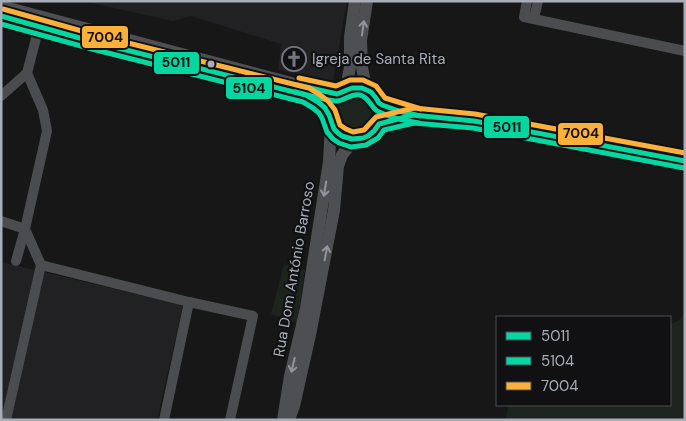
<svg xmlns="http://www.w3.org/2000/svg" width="686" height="421" font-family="'DM Sans',sans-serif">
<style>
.built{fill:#212123}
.green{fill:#1d241e}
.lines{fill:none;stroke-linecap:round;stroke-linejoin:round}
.minor{stroke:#4b4c50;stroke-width:10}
.major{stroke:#4d4f52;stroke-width:12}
.bus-1-casing{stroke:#111113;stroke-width:9}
.bus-2-casing{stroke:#111113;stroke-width:9}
.bus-3-casing{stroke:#111113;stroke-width:9}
.bus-1{stroke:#06d6a0;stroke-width:5}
.bus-2{stroke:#06d6a0;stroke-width:5}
.bus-3{stroke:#fbb03b;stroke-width:5}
.oneway{stroke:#91969e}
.bus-dot{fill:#a8adb8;stroke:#111113;stroke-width:2}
.labels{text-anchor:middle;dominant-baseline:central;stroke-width:4.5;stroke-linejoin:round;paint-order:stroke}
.poi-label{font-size:15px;fill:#a8adb8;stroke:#111113;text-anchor:start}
.street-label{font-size:15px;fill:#a8adb8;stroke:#111113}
.line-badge{stroke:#111113;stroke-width:2}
.pale-badge-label{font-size:14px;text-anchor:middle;font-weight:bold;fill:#111}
</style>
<rect width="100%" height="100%" fill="#171717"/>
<g class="built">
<path d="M83,1H347L333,81L278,70L281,44L191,16L173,21Z"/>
<path d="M1,262L183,305L157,420H1Z"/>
</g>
<g class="green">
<circle cx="354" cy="112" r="18"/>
<path d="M284,264L305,270L297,323L271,314Z"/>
<path d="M685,313V420H505L509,405H670V324L678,321Z"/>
</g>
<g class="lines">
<g class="minor">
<path d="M527,1L524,17L685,51"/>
<path d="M534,18L538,1"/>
<path d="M1,96L27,73L39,27"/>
<path d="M1,221L25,229"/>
<path d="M25,229L41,265"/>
<path d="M16,261L25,229L47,131L43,110L27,73"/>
<path d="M41,265L189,302L253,316L230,420"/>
<path d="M6,420L41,265"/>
<path d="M164,420L189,302"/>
</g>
<g class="major">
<path d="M1,6L310,88L337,94"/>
<path d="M1,16L94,42L237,78"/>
<circle cx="355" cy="113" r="26"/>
<path d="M346,88L350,67V37L355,1"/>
<path d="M366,89L362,67L361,40L367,1"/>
<path d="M298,93L315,99L329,112"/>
<path d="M380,104L413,115L474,121L685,161"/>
<path d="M379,124L413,115"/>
<path d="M290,417L294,406L310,335L334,210L338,166L342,155L354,140"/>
<path d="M283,420L290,376L306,308L319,225L329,162L331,123"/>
</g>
<defs>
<g id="bus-1">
<path d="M1,16L94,42L306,95L318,102L325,108L329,115L334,129L338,133L342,136L352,139L363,138L368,136L374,131L379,124L413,115L474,121L685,161"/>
<path d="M297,85L337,94L352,88H362L371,92L376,98L379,103L382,105L399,111L420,116"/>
</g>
<g id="bus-2">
<path d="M1,24L92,49L303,102L313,108L319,113L322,118L327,132L333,139L339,143L351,147L366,145L378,138L384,130L414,123L473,128L684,168"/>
<path d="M295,92C304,94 331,102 338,101C346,100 351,93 360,95C369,97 370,106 377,111C389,117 405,121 419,123"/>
</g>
<g id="bus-3">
<path d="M3,9L96,35L309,88L319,94L328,101L335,110L340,125L346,129L353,132L364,130L376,117L414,108L475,114L685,153"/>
<path d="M299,78L336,86L350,80H363L376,86L385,98L421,109"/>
</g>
</defs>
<use href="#bus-1" class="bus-1-casing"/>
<use href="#bus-2" class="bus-2-casing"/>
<use href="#bus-3" class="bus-3-casing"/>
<use href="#bus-1" class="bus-1"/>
<use href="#bus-2" class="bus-2"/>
<use href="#bus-3" class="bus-3"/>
</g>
<defs><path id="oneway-shaft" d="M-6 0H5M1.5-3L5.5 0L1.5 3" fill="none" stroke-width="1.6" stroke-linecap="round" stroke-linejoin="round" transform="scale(1.25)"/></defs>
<g class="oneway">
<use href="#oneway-shaft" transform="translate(363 28) rotate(-82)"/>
<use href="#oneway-shaft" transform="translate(325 189) rotate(99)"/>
<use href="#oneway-shaft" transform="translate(326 253) rotate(-79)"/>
<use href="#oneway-shaft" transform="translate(293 365) rotate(103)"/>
</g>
<defs>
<symbol id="church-ring" viewBox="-11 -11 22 22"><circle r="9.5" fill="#111113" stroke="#757880" stroke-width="1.5"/><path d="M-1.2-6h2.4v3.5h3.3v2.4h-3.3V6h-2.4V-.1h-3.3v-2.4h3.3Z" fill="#757880"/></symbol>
</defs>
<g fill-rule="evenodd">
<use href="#church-ring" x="280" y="45" width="28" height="28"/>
</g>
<circle class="bus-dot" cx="211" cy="64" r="4.5"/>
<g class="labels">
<g class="poi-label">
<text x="312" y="59">Igreja de Santa Rita</text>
</g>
<g class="street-label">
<text transform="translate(294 269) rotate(-80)">Rua Dom António Barroso</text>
</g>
</g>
<g class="line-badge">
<rect x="81" y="25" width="48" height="24" rx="5" fill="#fbb03b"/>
<rect x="153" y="51" width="47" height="24" rx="5" fill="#06d6a0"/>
<rect x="225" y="76" width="48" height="24" rx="5" fill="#06d6a0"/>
<rect x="483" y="115" width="47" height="24" rx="5" fill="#06d6a0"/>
<rect x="557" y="122" width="47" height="24" rx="5" fill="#fbb03b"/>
</g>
<g class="pale-badge-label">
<text x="105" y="42">7004</text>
<text x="176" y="67">5011</text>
<text x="249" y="93">5104</text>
<text x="507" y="132">5011</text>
<text x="581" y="138">7004</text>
</g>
<rect width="686" height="421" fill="none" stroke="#a8adb8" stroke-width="5"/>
<rect x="496" y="316" width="175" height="90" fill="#111113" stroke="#4d4f55"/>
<rect x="506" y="332" width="25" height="8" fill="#06d6a0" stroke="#4d4f55"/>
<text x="541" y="341" font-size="15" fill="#a8adb8">5011</text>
<rect x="506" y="357" width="25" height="8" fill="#06d6a0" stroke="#4d4f55"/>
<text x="541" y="366" font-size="15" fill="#a8adb8">5104</text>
<rect x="506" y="382" width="25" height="8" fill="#fbb03b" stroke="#4d4f55"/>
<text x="541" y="391" font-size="15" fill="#a8adb8">7004</text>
</svg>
